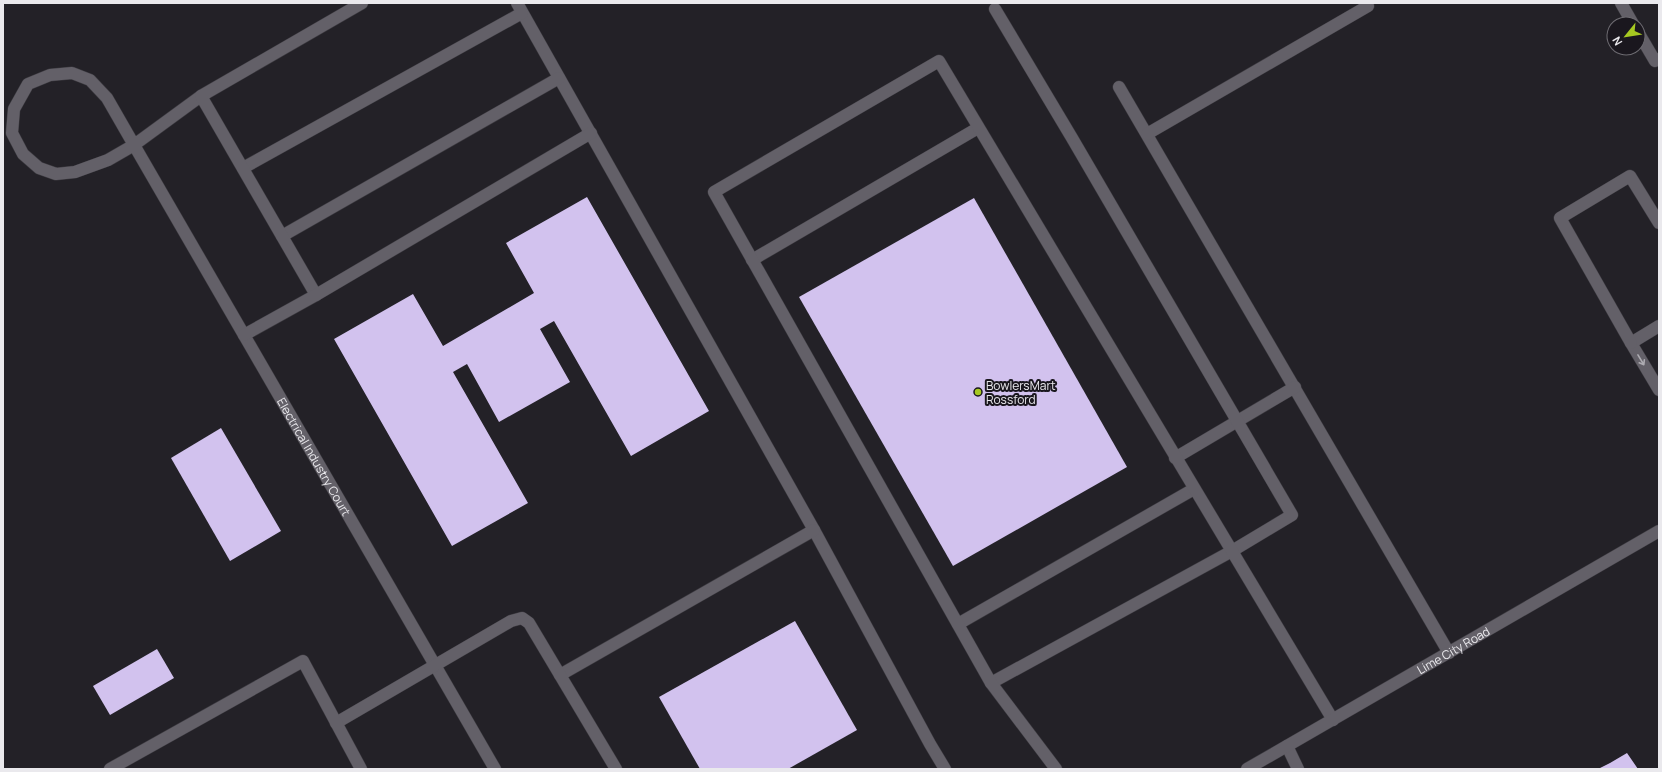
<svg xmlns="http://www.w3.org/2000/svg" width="1662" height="772" font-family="Manrope,sans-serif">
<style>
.building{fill:#d2c2ee}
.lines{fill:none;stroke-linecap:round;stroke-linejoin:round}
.minor-casing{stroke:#3d3b41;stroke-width:13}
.minor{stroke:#636068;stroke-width:12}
.oneway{stroke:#adabb1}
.poi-dot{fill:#a6c821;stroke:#1a171e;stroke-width:1.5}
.labels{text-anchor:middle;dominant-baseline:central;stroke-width:4;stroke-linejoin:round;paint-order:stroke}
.poi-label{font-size:12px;fill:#eae9ed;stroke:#1a171e;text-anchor:start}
.street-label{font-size:12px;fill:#eae9ed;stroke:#1a171e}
</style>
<rect width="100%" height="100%" fill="#232127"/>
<g class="building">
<path d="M587,197L709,411L631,456L554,321L540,329L570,382L499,422L467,364L453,372L528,503L452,546L334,339L413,294L443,346L534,293L506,243Z"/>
<path d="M974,198L1127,467L953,566L799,297Z"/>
<path d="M221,428L281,531L230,561L171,458Z"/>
<path d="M795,621L857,730L788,769H700L659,697Z"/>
<path d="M157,649L174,678L110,715L93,686Z"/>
<path d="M1627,753L1638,769H1598L1610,763Z"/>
</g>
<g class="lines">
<defs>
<g id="minor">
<path d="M517,3L814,530L930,744L945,769"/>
<path d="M1621,3L1633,24"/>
<path d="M1638,32L1655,61L1659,59"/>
<path d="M1119,87L1449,653"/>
<path id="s1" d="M201,96L134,145L108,160L75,172L56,174L39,168L23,154L12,133L14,109L28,84L50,75L72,73L90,80L107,98L134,145L244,335L495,769"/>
<path d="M1147,134L1368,6"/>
<path d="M243,168L522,13"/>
<path d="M282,236L559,78"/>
<path d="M752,260L978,128"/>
<path d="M316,295L201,96L362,3"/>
<path d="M1659,326L1631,343L1659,390"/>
<path d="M244,335L316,295L591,133"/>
<path d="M1631,343L1560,218L1630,176L1659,223"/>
<path d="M1175,458L1295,387"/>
<path d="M958,624L1194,489"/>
<path d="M560,675L814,530"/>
<path d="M991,683L1232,551L1292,515L1072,138L995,9"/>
<path d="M336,723L511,621L522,618L529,623L616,769"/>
<path d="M1287,746L1298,769"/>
<path d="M110,769L303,661L361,769"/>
<path d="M1056,769L991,683L714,192L939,61L1333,720"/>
<path id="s2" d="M1247,769L1659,531"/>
</g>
</defs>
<use href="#minor" class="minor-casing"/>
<use href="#minor" class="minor"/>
</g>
<defs><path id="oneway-shaft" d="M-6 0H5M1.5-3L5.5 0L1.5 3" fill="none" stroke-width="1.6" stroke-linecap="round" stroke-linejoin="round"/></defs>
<use class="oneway" href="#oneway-shaft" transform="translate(1641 360) rotate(59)"/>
<circle class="poi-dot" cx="978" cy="392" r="4"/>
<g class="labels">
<g class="poi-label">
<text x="986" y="385">BowlersMart<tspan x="986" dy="14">Rossford</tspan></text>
</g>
<g class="street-label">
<text stroke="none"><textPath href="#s1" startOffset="787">Electrical Industry Court</textPath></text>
<text stroke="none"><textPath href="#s2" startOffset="238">Lime City Road</textPath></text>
</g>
</g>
<rect width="1662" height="772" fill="none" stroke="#eae9ed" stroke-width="8"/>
<g transform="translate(1626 36) rotate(240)"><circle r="19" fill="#1a171e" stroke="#6d6b71"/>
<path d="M0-3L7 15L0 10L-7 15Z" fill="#a6c821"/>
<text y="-6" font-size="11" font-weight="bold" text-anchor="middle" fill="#eae9ed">N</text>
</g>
</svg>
